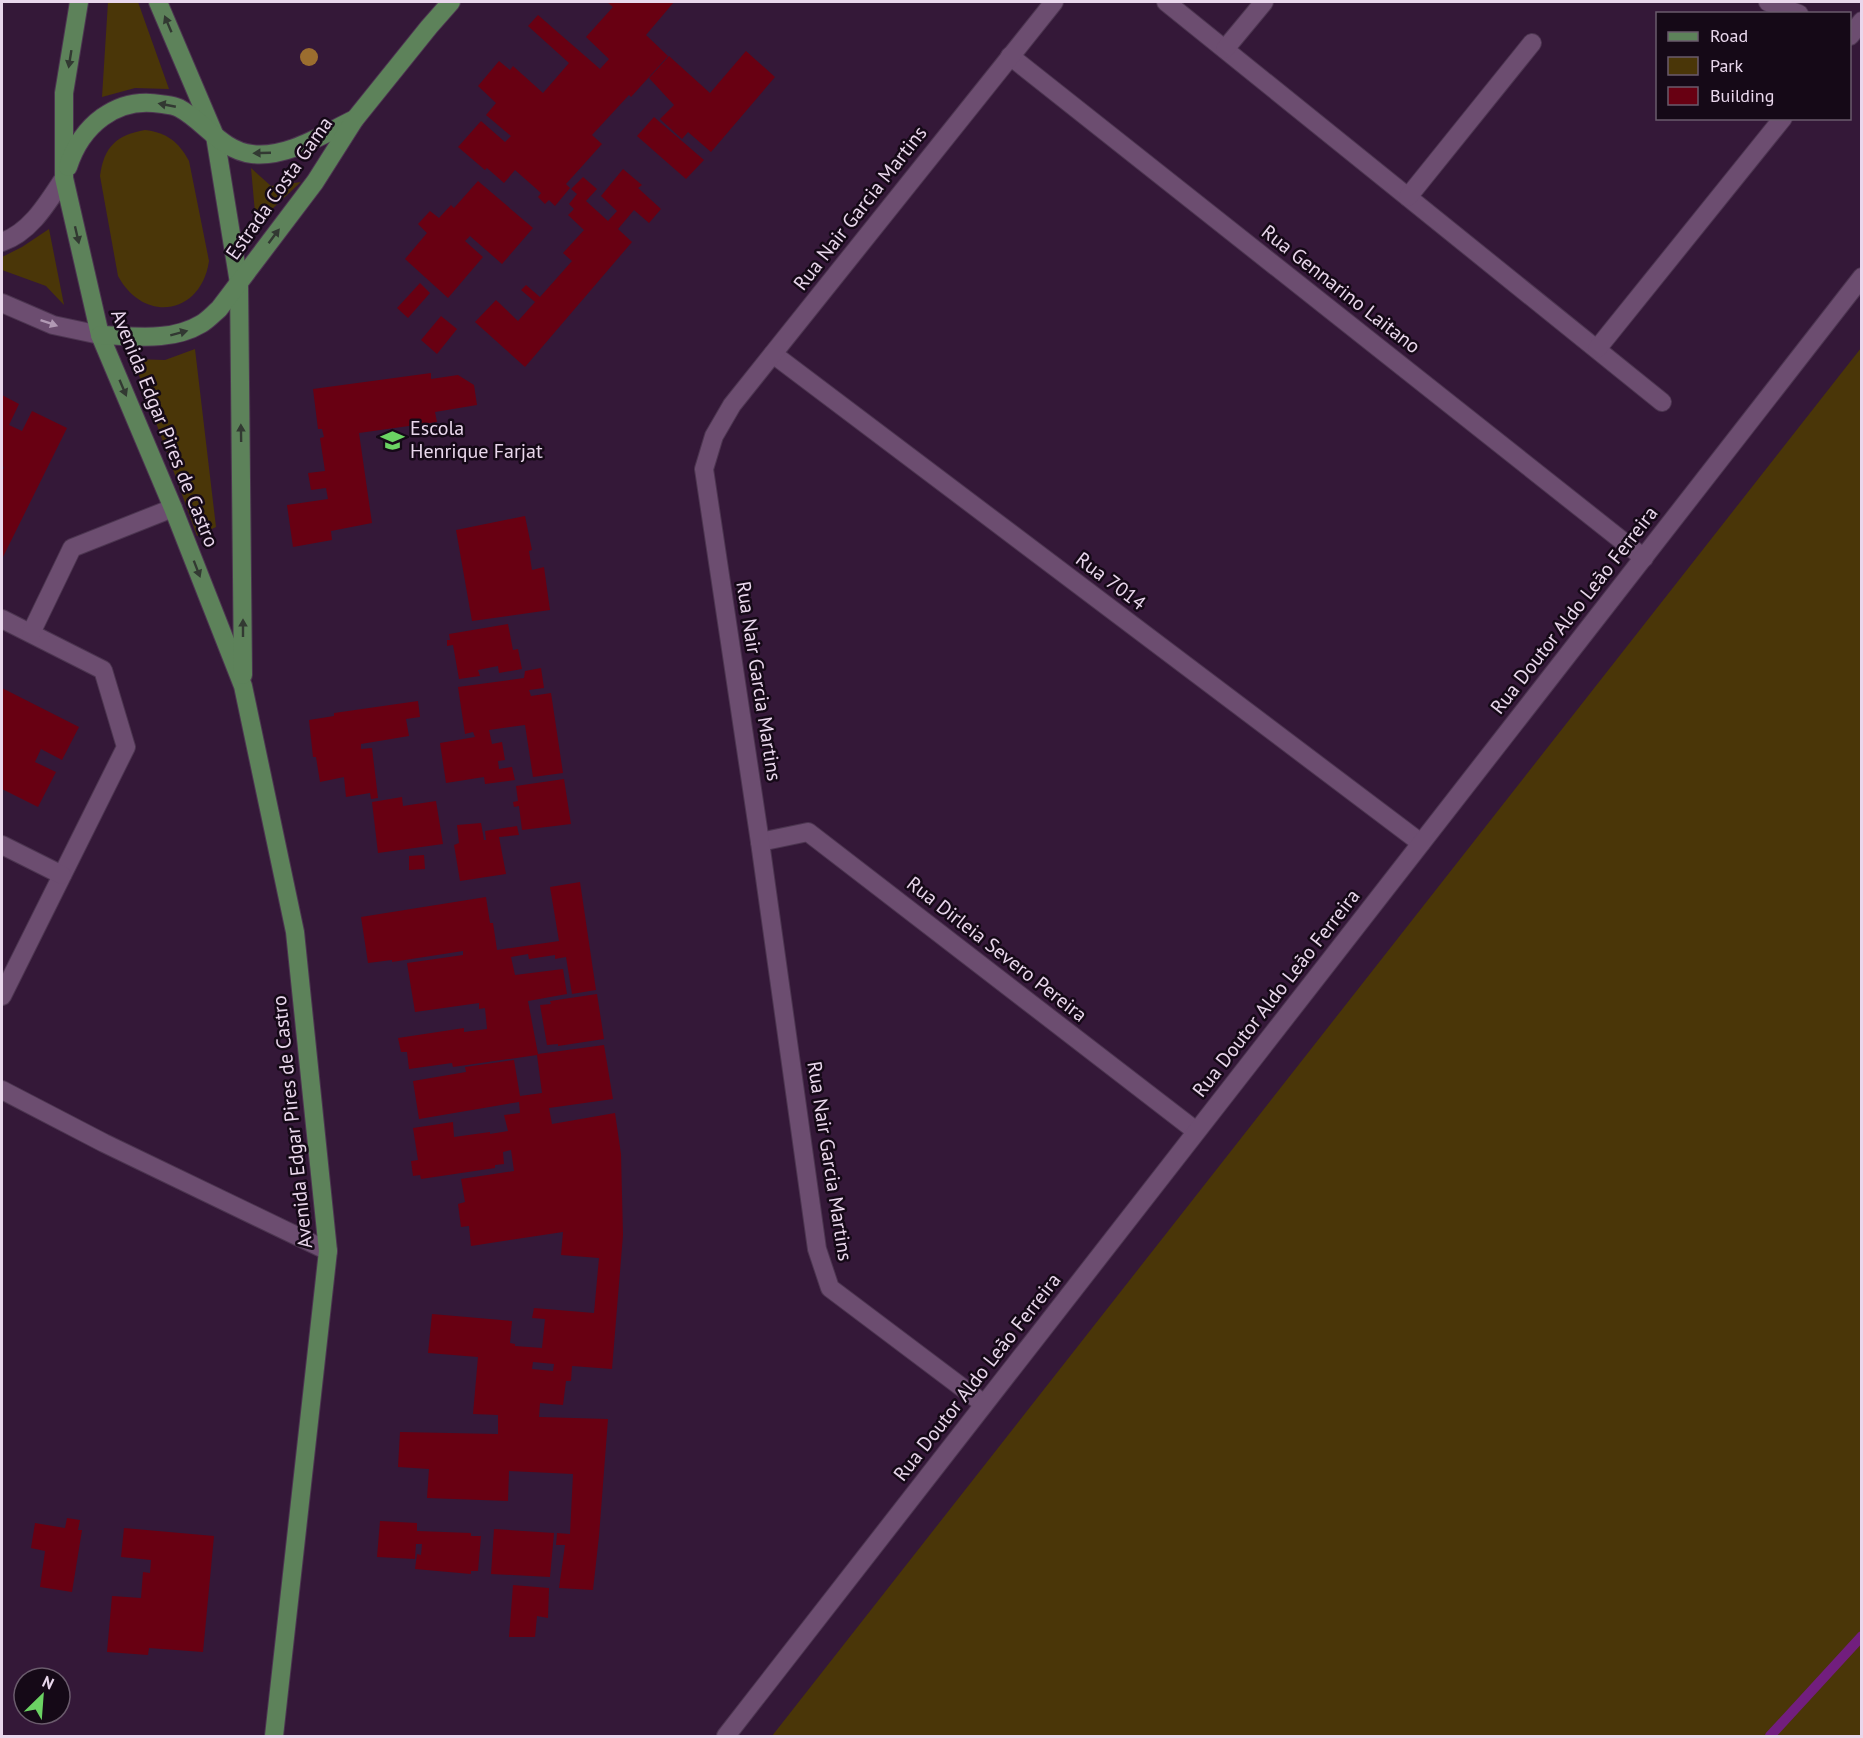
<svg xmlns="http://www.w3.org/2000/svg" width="1863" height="1738" font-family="'PT Sans',sans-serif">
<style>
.green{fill:#4a3608}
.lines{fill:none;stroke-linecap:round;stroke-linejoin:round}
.stream{stroke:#721e7e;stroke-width:10}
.building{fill:#680012;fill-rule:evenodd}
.minor-casing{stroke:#4c3550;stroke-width:20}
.major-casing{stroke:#4c3550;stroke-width:20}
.minor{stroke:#6c4d70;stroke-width:18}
.major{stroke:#5d825a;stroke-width:18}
.tree{fill:#9b6d2f}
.oneway{fill:#323932}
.oneway2{fill:#b199b4}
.labels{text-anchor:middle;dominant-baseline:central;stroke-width:5;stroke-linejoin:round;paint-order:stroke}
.street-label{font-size:20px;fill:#e9d7ec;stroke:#150917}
.poi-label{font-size:20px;fill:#e9d7ec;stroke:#150917;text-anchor:start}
</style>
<rect width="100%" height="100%" fill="#341838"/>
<g class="green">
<path d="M108,2H138L169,89L135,88L102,97Z"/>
<path d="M145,130C167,133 178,141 189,161L209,261C201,315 144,324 118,276L100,176C104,146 117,135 145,130Z"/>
<path d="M251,168L271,186L301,182L256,224Z"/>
<path d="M49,229L64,305L46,286L2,270V257L22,247Z"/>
<path d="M1861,348V1736H772Z"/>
<path d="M195,349L216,527L197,536L133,359L165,360Z"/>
</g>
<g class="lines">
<path class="stream" d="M1770,1736L1862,1636"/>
</g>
<g class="building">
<path d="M607,2H674L646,35L668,56L631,97L629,95L592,135L602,144L566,184L570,188L555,206L549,200L545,204L538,197L541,193L515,170L504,183L487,168L485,170L458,147L481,121L505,142L511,136L486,115L496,103L478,86L499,61L510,70L513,66L543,93L569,63L528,26L538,15L600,69L609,59L586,37L613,7Z"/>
<path d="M746,51L775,77L711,152L688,132L682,139L660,119L674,105L649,78L669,56L710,93Z"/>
<path d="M654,117L704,160L686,179L637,136Z"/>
<path d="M623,169L642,185L638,188L661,209L649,223L634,210L618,229L632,242L525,367L475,322L496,300L518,321L535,302L521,290L526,285L540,297L572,261L563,253L584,230L568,215L574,209L569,204L577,194L571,189L583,177L597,189L586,201L608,221L617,211L601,196Z"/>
<path d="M478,181L533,228L502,264L470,236L465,241L483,257L448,298L405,259L427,233L418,224L430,211L439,218L451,205L454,208Z"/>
<path d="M420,283L430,293L408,318L397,308Z"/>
<path d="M441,316L457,329L437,354L421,340Z"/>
<path d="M431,373V379L458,375L474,385L477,405L435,412L437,422L359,433L372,523L331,531L332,540L293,547L287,505L328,499L326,488L311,490L308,473L325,471L320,438L324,437L322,429H318L313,389Z"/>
<path d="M2,395L19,404L9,425L22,431L32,411L67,428L2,559V473L4,467L2,466Z"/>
<path d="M525,516L532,550L529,551L532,570L544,567L550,610L472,621L456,530Z"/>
<path d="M508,624L513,650L518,649L522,669L499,673L498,666L478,670L480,676L459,679L453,645L447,646V640H450L449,634Z"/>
<path d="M541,668L544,688L529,690L531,696L551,693L563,773L533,777L525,725L489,730L492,744L502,742L505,760L498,761L499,769L512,767L515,780L485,784L484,777L446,783L440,743L475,737L473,732L465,734L458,687L524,678L525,671Z"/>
<path d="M2,688L79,727L62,760L41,749L35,762L56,772L38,807L2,789Z"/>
<path d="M418,701L420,717L406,719L409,736L361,744V749L372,748L378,798L371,799L370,793L346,797L344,777L320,782L316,757H313L309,720L334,716V713Z"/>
<path d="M564,779L571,824L522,830L519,806L514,807L513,802L518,801L516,786Z"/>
<path d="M402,797L403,806L436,801L443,844L378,853L372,802Z"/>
<path d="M481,823L484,840H486L485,831L517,826L519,835L499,837L506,874L460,881L454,845L459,843L457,825Z"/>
<path d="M424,855L425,869L409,870V856Z"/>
<path d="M580,882L596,990L572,994L566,957L555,959V955L529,959L528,954L511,957L515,975L563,969L567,994L528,1001L538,1054L604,1045L613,1099L549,1108L552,1124L615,1113L621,1154L623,1235L612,1369L572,1366L571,1381H566L563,1405L540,1403L539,1417L608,1419L599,1536L593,1590L559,1588L565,1545H556L557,1533L570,1534L573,1474L509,1471L508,1501L427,1498L429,1469L398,1467L400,1432L498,1434V1415L473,1414L478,1357L428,1353L432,1314L512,1321L510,1343L515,1344V1346L542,1348L545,1319L532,1318L534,1308L594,1313L599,1258L561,1255L563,1232L471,1246L469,1226L461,1227L458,1204L465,1202L461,1179L514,1171L511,1150L503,1152L504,1164L495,1165V1168L421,1179L420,1175L413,1176L411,1161L418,1160L413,1128L453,1122L454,1137L490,1132V1134L508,1131L504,1115L520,1113L519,1102L419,1119L413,1081L466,1072L465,1067L514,1060L520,1096L542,1093L537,1055L453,1067L452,1063L409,1069L407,1052H401L398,1038L464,1028V1032L487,1029L485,1008L479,1009V1003L415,1012L407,963L463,955V951L392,962V960L368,963L361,917L486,897L490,923H493L497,950L559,941L550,887ZM533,1362L554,1364L553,1371L532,1369Z"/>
<path d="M597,994L604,1039L558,1046V1044L547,1045L540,1005L551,1004L550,1001Z"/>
<path d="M67,1518L80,1520L78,1530H82L72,1592L40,1587L45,1551L31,1548L35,1523L65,1528Z"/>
<path d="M380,1521L417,1523V1531L471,1533V1536H481L478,1571H471V1574L415,1569L417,1554L421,1555L422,1544H416L415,1559L377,1557Z"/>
<path d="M124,1528L214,1536L203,1652L149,1648L148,1655L107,1652L112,1596L141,1598L143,1572L150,1573L151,1560L121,1557Z"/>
<path d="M494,1529L554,1533L550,1577L491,1574Z"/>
<path d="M513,1585L549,1588L548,1618L537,1616L535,1637H509Z"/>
</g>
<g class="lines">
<defs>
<g id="minor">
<path d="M1166,2L1662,402"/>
<path d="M1768,2L1799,14"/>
<path d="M1850,36L1862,21"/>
<path d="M1225,49L1264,2"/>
<path d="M1010,56L1644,558"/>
<path d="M1408,197L1532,43"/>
<path d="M2,242C31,232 48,202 64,178"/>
<path d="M2,303L53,325L100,335"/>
<path d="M1597,349L1783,118"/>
<path d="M773,354L1421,843"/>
<path d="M2,619L103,670L126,747L2,996"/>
<path d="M31,633L72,548L173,508"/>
<path d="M760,842L808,832L1196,1131"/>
<path d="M2,845L62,875"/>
<path d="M2,1090L104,1143L328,1251"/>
<path d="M984,1404L830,1288L817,1249L760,842L704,469L714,436L732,405L1054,2"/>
<path d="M726,1736L1862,277"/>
</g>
<g id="major">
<path d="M79,2L64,93V178L100,335L173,508L243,686L295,932L328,1251L274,1736"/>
<path d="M158,2L215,136L239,283L243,675"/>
<path d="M68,167C81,126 116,96 161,104C167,105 173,105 179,108C204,121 222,151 252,154C288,158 323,134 355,119"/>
<path d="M100,335C134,336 171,342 201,324C208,320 213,314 219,309L315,182L355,119L429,27L451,2"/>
</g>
</defs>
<use href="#minor" class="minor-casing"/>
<use href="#major" class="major-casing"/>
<use href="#minor" class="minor"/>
<use href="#major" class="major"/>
</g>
<circle class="tree" cx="309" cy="57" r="9"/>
<defs><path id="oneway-solid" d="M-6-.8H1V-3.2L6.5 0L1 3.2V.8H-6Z" transform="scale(1.5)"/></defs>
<g class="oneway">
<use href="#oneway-solid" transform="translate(168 24) rotate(-113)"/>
<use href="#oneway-solid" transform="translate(70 59) rotate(99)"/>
<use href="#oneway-solid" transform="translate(167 105) rotate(-169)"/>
<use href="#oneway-solid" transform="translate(262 153) rotate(178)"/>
<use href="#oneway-solid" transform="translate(77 235) rotate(77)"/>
<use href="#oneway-solid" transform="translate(274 236) rotate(-53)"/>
<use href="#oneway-solid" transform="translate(179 333) rotate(-15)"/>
<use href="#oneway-solid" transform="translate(123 388) rotate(67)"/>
<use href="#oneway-solid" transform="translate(241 433) rotate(-91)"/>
<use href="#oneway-solid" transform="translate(197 569) rotate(69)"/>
<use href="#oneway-solid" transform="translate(243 628) rotate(-90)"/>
</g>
<use class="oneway2" href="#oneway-solid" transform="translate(49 323) rotate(19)"/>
<defs>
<symbol id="school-bare" viewBox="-9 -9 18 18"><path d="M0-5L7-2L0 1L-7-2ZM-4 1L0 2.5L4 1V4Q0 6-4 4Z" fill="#6bd363" stroke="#150917" stroke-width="2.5" paint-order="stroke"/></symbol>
</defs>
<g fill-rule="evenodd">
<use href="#school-bare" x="376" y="424" width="33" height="33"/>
</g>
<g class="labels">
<g class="street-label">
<text transform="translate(279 188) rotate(-55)">Estrada Costa Gama</text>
<text transform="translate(860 208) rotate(-52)">Rua Nair Garcia Martins</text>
<text transform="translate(1341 289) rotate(38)">Rua Gennarino Laitano</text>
<text transform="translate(165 428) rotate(68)">Avenida Edgar Pires de Castro</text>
<text transform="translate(1111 581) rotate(37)">Rua 7014</text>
<text transform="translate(1574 610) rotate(-52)">Rua Doutor Aldo Leão Ferreira</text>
<text transform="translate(759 681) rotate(81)">Rua Nair Garcia Martins</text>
<text transform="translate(997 949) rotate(38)">Rua Dirleia Severo Pereira</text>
<text transform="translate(1276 993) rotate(-52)">Rua Doutor Aldo Leão Ferreira</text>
<text transform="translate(292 1122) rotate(-96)">Avenida Edgar Pires de Castro</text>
<text transform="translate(830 1161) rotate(81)">Rua Nair Garcia Martins</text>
<text transform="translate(977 1377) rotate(-52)">Rua Doutor Aldo Leão Ferreira</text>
</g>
<g class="poi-label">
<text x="410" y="428">Escola<tspan x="410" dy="23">Henrique Farjat</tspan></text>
</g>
</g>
<rect width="1863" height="1738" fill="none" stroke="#e9d7ec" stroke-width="6"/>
<rect x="1656" y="12" width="195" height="108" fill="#150917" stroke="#6a5b6c" stroke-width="1.5"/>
<rect x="1668" y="32" width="30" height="9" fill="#5d825a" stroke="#6a5b6c" stroke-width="1.5"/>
<text x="1710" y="42" font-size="18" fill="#e9d7ec">Road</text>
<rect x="1668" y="57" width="30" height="18" fill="#4a3608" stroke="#6a5b6c" stroke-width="1.5"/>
<text x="1710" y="72" font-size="18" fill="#e9d7ec">Park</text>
<rect x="1668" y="87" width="30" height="18" fill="#680012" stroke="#6a5b6c" stroke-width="1.5"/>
<text x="1710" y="102" font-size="18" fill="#e9d7ec">Building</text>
<g transform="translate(42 1696) rotate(25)"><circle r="28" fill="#150917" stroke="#6a5b6c" stroke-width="1.5"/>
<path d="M0-4.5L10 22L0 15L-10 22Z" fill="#6bd363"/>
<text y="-9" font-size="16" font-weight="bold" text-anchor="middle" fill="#e9d7ec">N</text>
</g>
</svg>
